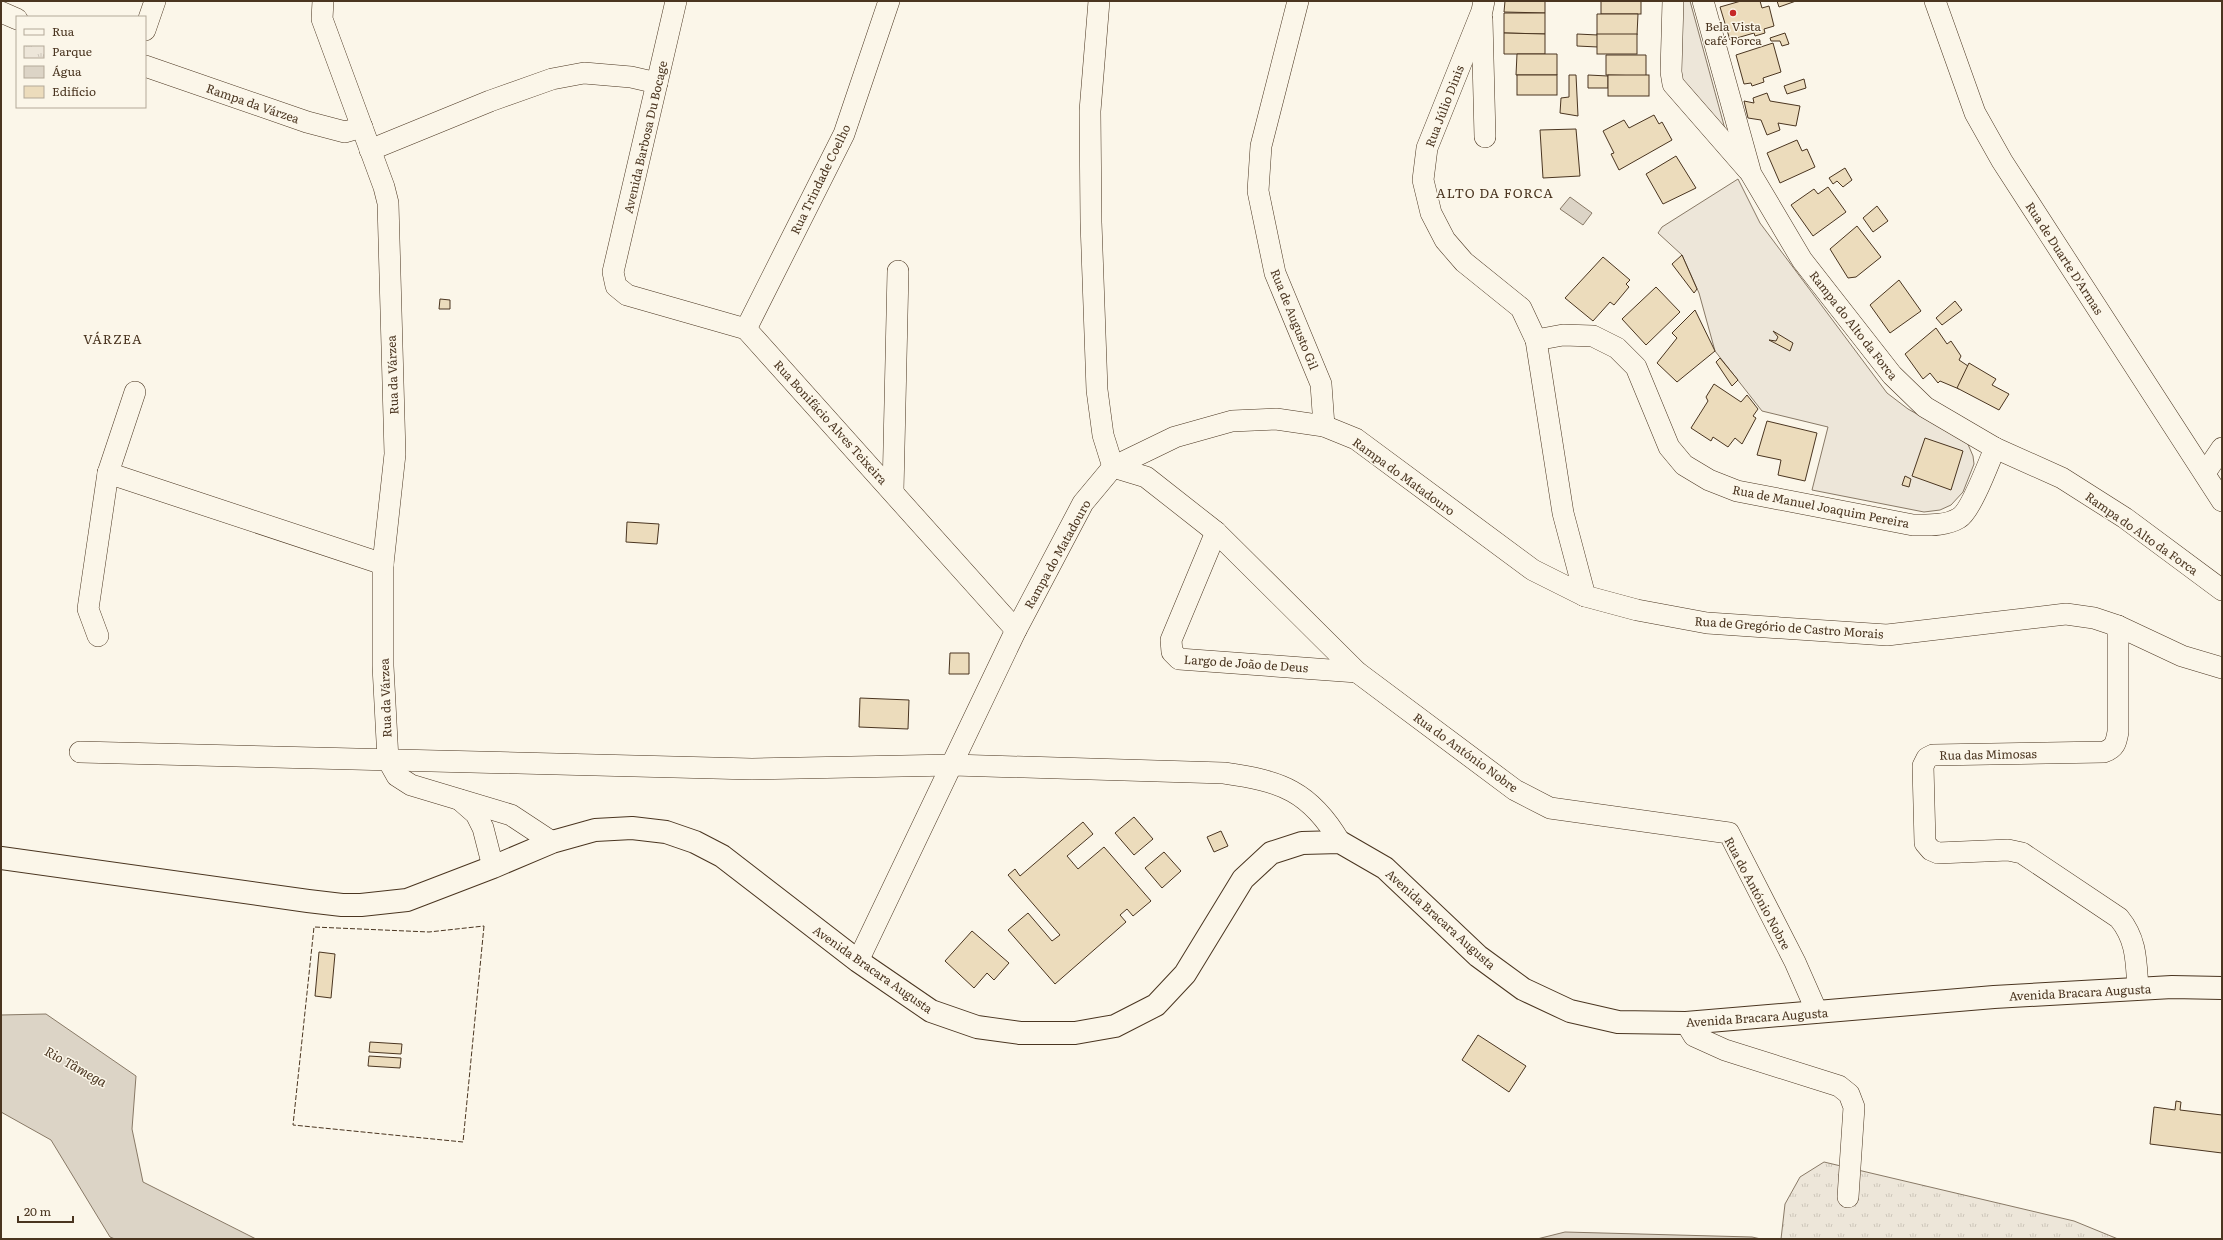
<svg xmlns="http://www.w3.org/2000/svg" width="2223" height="1240" font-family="Literata,serif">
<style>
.green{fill:#ede6d9;stroke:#887966}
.park{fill:url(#park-tufts);stroke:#887966}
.water{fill:#dcd4c6;stroke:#887966}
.building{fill:#ecdcbc;stroke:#4a3520}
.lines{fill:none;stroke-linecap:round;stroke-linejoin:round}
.minor-casing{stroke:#4a3520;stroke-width:22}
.major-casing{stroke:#4a3520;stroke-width:24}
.minor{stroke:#fbf6e9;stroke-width:21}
.major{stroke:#fbf6e9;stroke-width:22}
.fence{stroke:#4a3520;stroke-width:1;stroke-dasharray:5 2;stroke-linecap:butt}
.poi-dot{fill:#c62828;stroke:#fbf6e9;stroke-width:1.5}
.labels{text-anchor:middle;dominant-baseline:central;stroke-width:3;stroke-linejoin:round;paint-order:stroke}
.poi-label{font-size:12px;fill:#4a3520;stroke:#fbf6e9}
.street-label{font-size:12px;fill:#4a3520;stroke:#fbf6e9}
.neighbourhood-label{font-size:13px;letter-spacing:1px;fill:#4a3520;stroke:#fbf6e9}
.water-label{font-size:13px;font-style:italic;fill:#4a3520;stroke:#fbf6e9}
</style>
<defs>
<pattern id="park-tufts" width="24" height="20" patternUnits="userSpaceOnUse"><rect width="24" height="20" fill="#ede6d9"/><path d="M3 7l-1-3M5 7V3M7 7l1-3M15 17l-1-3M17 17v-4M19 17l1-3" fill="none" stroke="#cdc6ba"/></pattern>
</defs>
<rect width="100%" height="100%" fill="#fbf6e9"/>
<g class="green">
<path d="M1679,1H1690L1728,140L1679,76Z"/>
<path d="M1738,179L1760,223L1887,393L1908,409L1967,442L1973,456L1974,464L1963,492L1951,505L1940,510L1924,512L1812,490L1828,427L1762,411L1715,351L1699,293L1682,255L1658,233L1662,227Z"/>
</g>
<path class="park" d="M1824,1162L2074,1221L2118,1239H1781L1785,1204L1800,1177Z"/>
<g class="water">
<path d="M1570,197L1592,213L1583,225L1560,209Z"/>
<path d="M46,1014L136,1076L132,1129L143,1182L256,1239H115L110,1237L51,1140L1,1112V1015Z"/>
<path d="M1565,1232L1752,1237L1761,1239H1537Z"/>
</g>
<g class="building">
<path d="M1505,1H1545V13L1504,12Z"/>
<rect x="1601" y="1" width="40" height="13"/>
<path d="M1741,1H1760L1762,8L1769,6L1774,26L1764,29L1765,33L1755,36L1754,33L1730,40L1720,7Z"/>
<path d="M1777,1H1796L1779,7Z"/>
<path d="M1504,13H1545V34L1504,33Z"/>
<path d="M1597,14H1638L1637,35H1597Z"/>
<path d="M1504,33L1545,34V54H1504Z"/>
<path d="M1785,33L1789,44L1782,46L1780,41H1771L1770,38Z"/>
<path d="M1577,34L1598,35V47L1577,46Z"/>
<rect x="1597" y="34" width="40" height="20"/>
<path d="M1773,43L1781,72L1763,78L1764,82L1752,86L1751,83L1744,84L1736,55Z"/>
<path d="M1517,54H1557V75H1516Z"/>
<path d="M1606,55H1646V76L1606,75Z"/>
<rect x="1517" y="75" width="40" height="20"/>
<path d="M1569,75H1576L1578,116L1560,113L1561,98L1569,97Z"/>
<path d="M1588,75L1608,76V88H1588Z"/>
<rect x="1608" y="75" width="41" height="21"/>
<path d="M1804,79L1806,88L1787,94L1784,86Z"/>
<path d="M1767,93L1770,101L1800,106L1796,126L1778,123L1780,130L1767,135L1761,120L1748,118L1744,101L1754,103L1753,98Z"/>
<path d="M1654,115L1659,124L1662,122L1672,140L1619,170L1611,154L1614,153L1603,131L1624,120L1629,128Z"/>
<path d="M1576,129L1580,176L1543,178L1540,130Z"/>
<path d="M1797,140L1802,151L1807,149L1815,167L1780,183L1767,153Z"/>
<path d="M1676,156L1696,188L1663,204L1646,174Z"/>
<path d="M1845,168L1852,180L1843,187L1837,181L1833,184L1829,178Z"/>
<path d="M1828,187L1846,212L1813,236L1791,205L1814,189L1818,194Z"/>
<path d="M1877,206L1888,221L1873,232L1863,218Z"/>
<path d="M1857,226L1881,257L1856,277L1848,278L1830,249Z"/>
<path d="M1682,255L1697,289L1694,293L1672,264Z"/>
<path d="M1603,257L1630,280L1626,284L1629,287L1614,305L1610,302L1593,321L1565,298Z"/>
<path d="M1899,280L1921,311L1890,333L1870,305Z"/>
<path d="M1656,287L1680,312L1646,345L1622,319Z"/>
<path d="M440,299L450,300V309H439Z"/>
<path d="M1955,301L1962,310L1942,325L1936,318Z"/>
<path d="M1695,310L1715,351L1677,382L1657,363L1677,338L1672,333Z"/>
<path d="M1936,328L1947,344L1951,341L1961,356L1959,360L1971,368L1959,389L1940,381L1938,383L1930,373L1923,379L1905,354Z"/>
<path d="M1773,331L1793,343L1790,351L1769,340L1776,341L1778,337Z"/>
<path d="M1720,358L1738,380L1732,386L1716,362Z"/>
<path d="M1969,363L1996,379L1992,385L2009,394L1999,410L1957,388Z"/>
<path d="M1714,384L1741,402L1747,395L1758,409L1753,416L1756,418L1742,444L1735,438L1728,447L1713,437L1711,441L1691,428L1708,401L1706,397Z"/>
<path d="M1767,421L1817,433L1805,481L1778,475L1781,460L1757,455Z"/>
<path d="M1925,438L1963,451L1951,490L1912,476Z"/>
<path d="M1905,476L1911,479L1909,487L1902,485Z"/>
<path d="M627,522L659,524L657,544L626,542Z"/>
<path d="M950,653H969V674H949Z"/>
<path d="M860,698L909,700L908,729L859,727Z"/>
<path d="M1134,817L1153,839L1134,855L1115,833Z"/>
<path d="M1083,822L1093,834L1067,856L1078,869L1104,847L1151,901L1133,916L1127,909L1120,915L1126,922L1055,984L1008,930L1028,913L1052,941L1060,935L1008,875L1015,869L1020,876Z"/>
<path d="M1221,831L1228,846L1214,852L1207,837Z"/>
<path d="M1164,852L1181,871L1162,888L1145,868Z"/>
<path d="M972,931L1009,963L994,980L987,973L974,988L945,961Z"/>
<path d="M319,952L335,954L331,998L315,996Z"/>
<path d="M1478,1035L1526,1066L1509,1092L1462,1060Z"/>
<path d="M370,1042L402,1044L401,1054L369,1052Z"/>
<path d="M369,1056L401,1058L400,1068L368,1066Z"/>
<path d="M2176,1101L2181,1102L2180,1110L2222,1115V1153L2150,1144L2154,1107L2175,1110Z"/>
</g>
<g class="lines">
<defs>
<g id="minor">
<path d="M323,1L322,19L384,187L388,203L395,454L383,564V666L388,760L397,776L411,785L511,815L552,842"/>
<path d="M676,1L613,272L616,286L627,295L746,329L1016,630"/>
<path d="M1099,1L1090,111L1091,222L1097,390L1103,435L1113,467L1146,477L1216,532L1357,672L1515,790L1550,808L1729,833L1795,962L1817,1012"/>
<path d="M1298,1L1261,146L1258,191L1275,273L1321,384L1324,426"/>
<path d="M1484,1L1482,11L1427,148L1423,180L1431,213L1445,240L1464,262L1521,308L1536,340L1563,513L1585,596L1637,610L1707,623L1887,635L2066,614L2094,618L2118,626L2182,656L2222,668"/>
<path d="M1673,1L1671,72L1673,84L1748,170"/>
<path d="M1703,1L1751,174L1802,260L1892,375L1925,407L1995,448L2062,478L2125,518L2222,590"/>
<path d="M1935,1L1975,113L2002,161L2222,501"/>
<path d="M1,12L17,19"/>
<path d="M1482,19L1485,137"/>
<path d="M145,30L155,1"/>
<path d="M145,66L307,122L345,132L362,127"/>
<path d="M370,150L490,101L552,79L584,73L631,77L657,83"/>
<path d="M746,329L844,134L889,1"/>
<path d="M1536,340L1563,335L1593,336L1617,348L1636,367L1669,447L1684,465L1709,480L1737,491L1913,525C1928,525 1946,526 1959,518C1971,511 1989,462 1995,448"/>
<path d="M108,473L135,392"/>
<path d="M2205,473L2222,448"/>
<path d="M893,491L898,271"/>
<path d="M1216,532L1171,640L1172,652L1179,659L1357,672"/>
<path d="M2118,626V732C2116,743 2115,748 2104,752L1933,755L1927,758L1923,766L1925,843L1931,850L1938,853L2008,850L2022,853L2119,918C2137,940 2136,961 2138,989"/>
<path d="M98,636L88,609L108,473L383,564"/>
<path d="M80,752L752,769L953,765L1224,773C1281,781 1310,791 1340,842"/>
<path d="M460,800L476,814L483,828L493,867"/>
<path d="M858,961L1016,630L1083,503L1113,467L1175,437L1232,421L1276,419L1324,426L1356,439L1533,570L1585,596"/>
<path d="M1686,1023L1694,1036L1725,1050L1839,1086L1849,1094L1854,1107L1848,1197"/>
</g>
<path id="major" d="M1,858L308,901L342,905H361L407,900L493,867L552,842L595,830L632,828L666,832L695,842L722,856L858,961L931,1011L977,1027L1020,1033H1075L1115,1026L1156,1005L1185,974L1243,879L1271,853L1302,843L1340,842L1385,868L1478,956L1523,989L1570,1011L1618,1022L1686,1023L1994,997L2172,987L2222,988"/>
</defs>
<use href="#minor" class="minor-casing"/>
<use href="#major" class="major-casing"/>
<use href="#minor" class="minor"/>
<use href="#major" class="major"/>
<path class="fence" d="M484,926L463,1142L293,1125L314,927L429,932Z"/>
</g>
<circle class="poi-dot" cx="1733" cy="13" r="4"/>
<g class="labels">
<g class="poi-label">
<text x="1733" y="26">Bela Vista<tspan x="1733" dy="14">café Forca</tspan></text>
</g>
<g class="street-label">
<text transform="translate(253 103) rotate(19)">Rampa da Várzea</text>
<text transform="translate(1444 106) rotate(-69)">Rua Júlio Dinis</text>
<text transform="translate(645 137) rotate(-77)">Avenida Barbosa Du Bocage</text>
<text transform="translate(820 179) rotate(-64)">Rua Trindade Coelho</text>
<text transform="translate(2065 258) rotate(57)">Rua de Duarte D'Armas</text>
<text transform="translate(1295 319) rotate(68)">Rua de Augusto Gil</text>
<text transform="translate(1854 325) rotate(52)">Rampa do Alto da Forca</text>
<text transform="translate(392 375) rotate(-92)">Rua da Várzea</text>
<text transform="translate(831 422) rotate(48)">Rua Bonifácio Alves Teixeira</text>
<text transform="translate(1404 476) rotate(36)">Rampa do Matadouro</text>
<text transform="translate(1821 506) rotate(11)">Rua de Manuel Joaquim Pereira</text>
<text transform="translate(2142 533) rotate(35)">Rampa do Alto da Forca</text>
<text transform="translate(1057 554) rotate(-61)">Rampa do Matadouro</text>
<text transform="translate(1789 627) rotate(4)">Rua de Gregório de Castro Morais</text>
<text transform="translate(1246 663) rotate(4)">Largo de João de Deus</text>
<text transform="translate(385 698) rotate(-92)">Rua da Várzea</text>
<text transform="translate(1466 752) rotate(36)">Rua do António Nobre</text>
<text transform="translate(1988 754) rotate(-1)">Rua das Mimosas</text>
<text transform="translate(1758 893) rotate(62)">Rua do António Nobre</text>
<text transform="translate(1441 919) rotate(42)">Avenida Bracara Augusta</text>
<text transform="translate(873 969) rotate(35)">Avenida Bracara Augusta</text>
<text transform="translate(2080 992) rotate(-3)">Avenida Bracara Augusta</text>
<text transform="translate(1757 1017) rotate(-4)">Avenida Bracara Augusta</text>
</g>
<g class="neighbourhood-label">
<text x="1495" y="192">ALTO DA FORCA</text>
<text x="113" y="338">VÁRZEA</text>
</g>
<g class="water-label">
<text transform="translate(76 1066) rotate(29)">Rio Tâmega</text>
</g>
</g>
<rect width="2223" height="1240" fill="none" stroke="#4a3520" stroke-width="4"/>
<rect x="16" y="16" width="130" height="92" fill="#fbf6e9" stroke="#b4a999"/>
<rect x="24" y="29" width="20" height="6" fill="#fbf6e9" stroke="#b4a999"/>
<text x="52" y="36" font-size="12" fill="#4a3520">Rua</text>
<rect x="24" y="46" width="20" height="12" fill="url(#park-tufts)" stroke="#b4a999"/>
<text x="52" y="56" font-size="12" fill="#4a3520">Parque</text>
<rect x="24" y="66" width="20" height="12" fill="#dcd4c6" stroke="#b4a999"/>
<text x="52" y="76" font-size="12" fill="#4a3520">Água</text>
<rect x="24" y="86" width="20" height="12" fill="#ecdcbc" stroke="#b4a999"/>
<text x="52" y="96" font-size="12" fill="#4a3520">Edifício</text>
<path d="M18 1216v6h55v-6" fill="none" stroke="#4a3520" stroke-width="2"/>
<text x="24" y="1216" font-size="12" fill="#4a3520" stroke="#fbf6e9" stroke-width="3" paint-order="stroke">20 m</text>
</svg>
